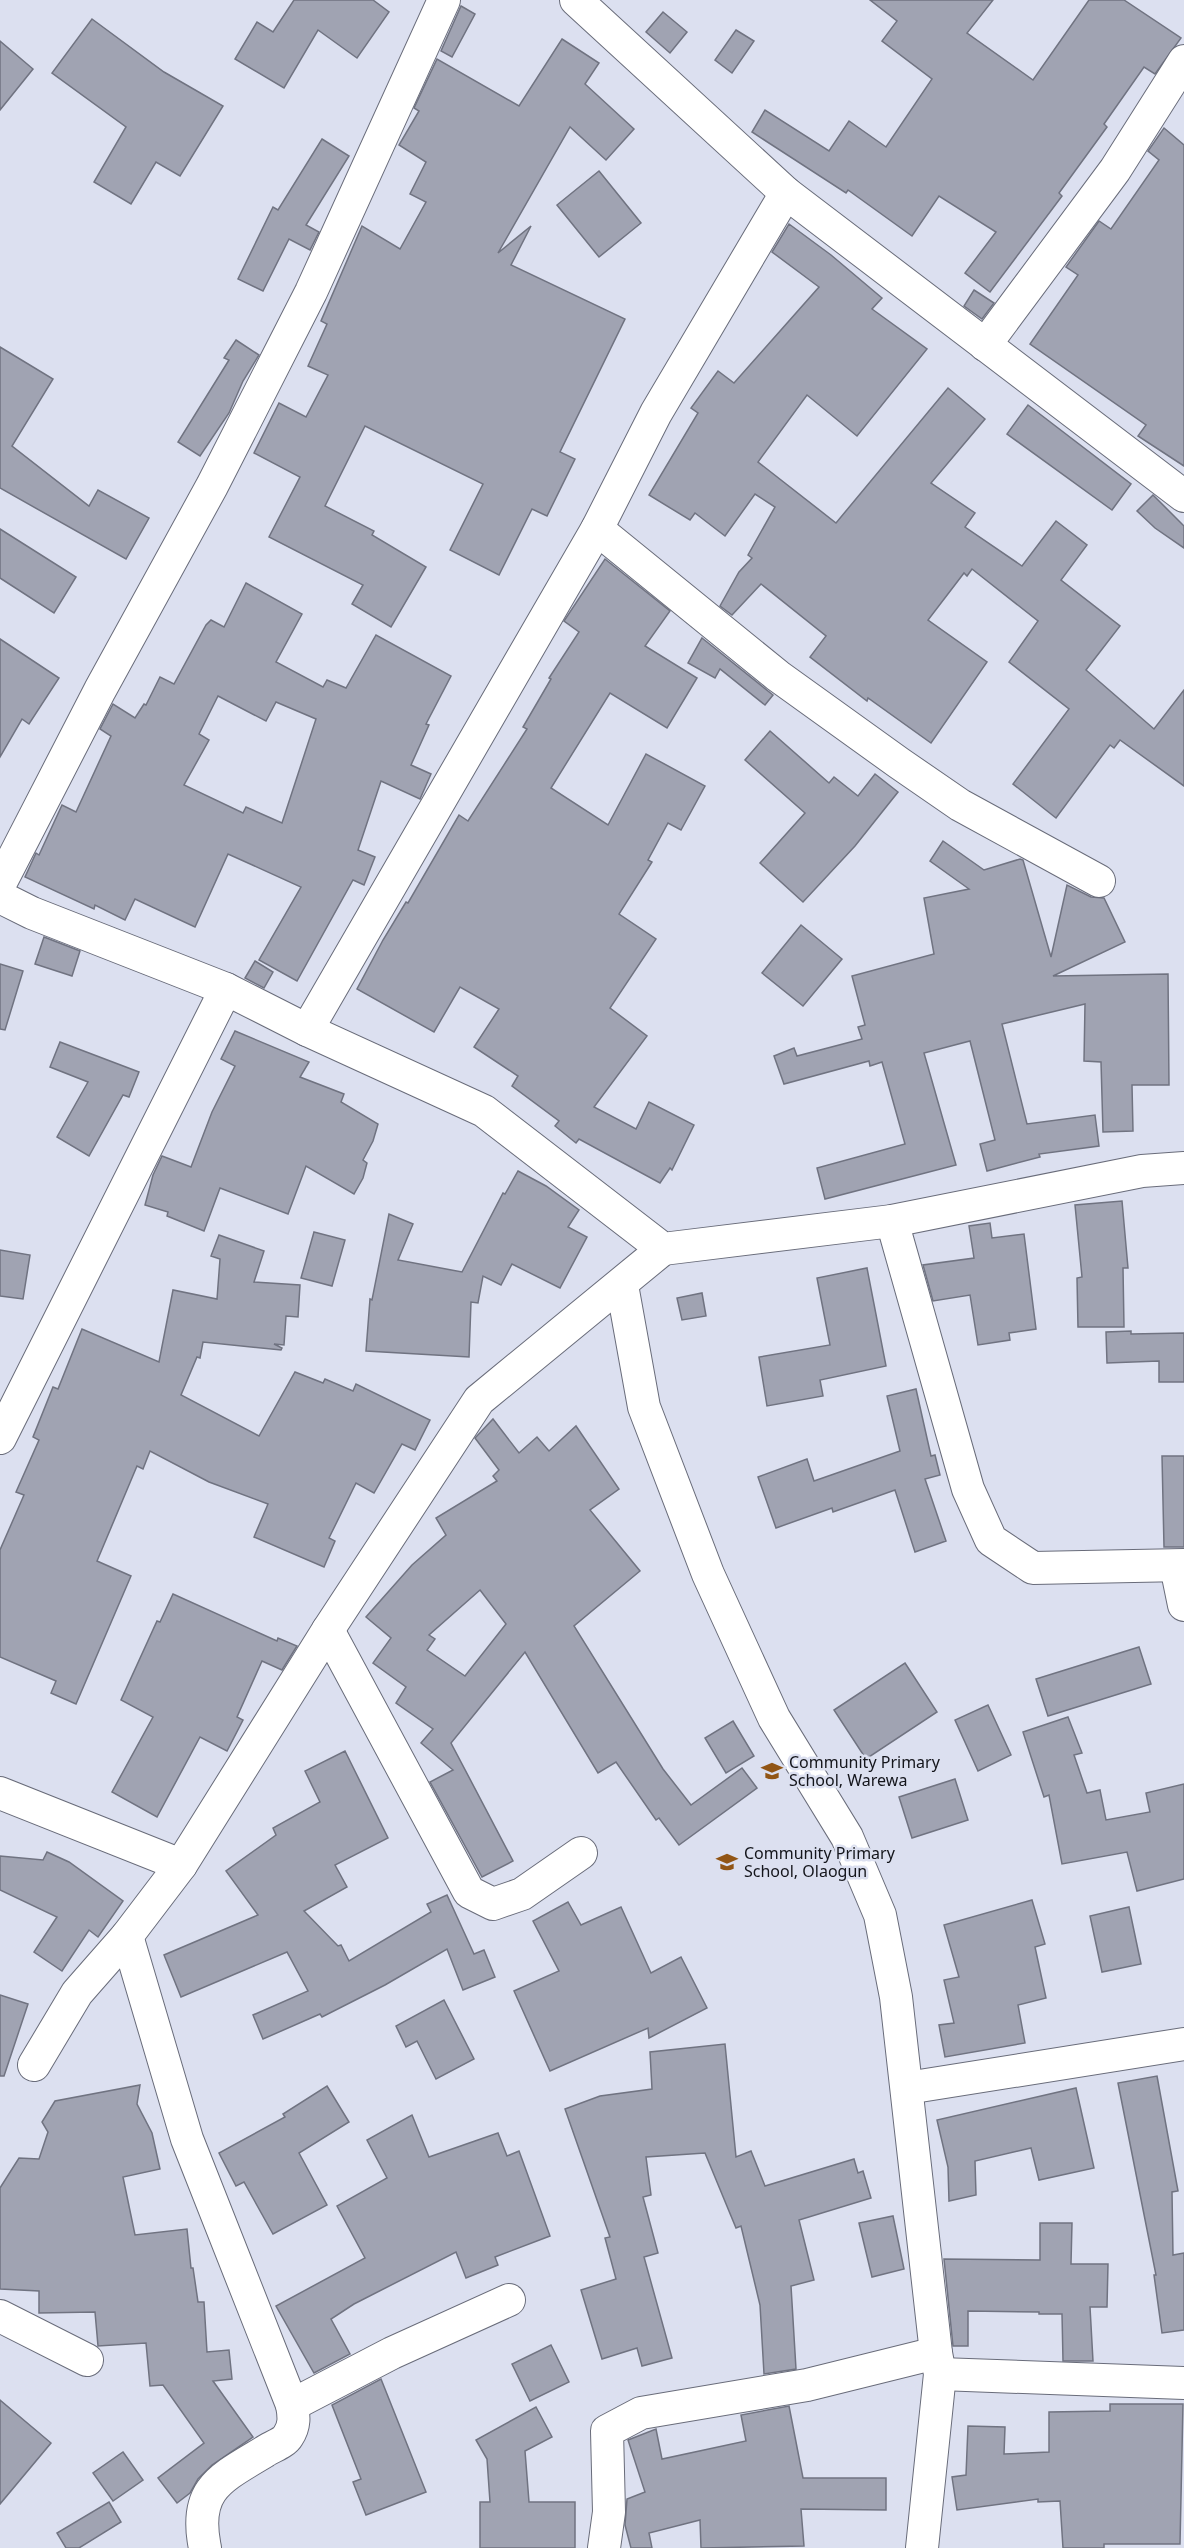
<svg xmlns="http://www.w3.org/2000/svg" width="1184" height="2548" font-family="'Noto Sans',sans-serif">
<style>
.building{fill:#a0a3b2;stroke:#707381;stroke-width:1.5;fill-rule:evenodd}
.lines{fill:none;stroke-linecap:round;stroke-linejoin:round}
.minor-casing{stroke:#696c7a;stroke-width:34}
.minor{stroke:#fff;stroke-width:32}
.labels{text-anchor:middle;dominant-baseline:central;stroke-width:5;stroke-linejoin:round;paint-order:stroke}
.poi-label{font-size:16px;fill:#14151b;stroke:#dce0f0;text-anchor:start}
</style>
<rect width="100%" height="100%" fill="#dce0f0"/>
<g class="building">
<path d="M294,0H373L389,12L357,58L318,30L284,88L235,59L257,22L273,32Z"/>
<path d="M870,0H993L967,33L1033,80L1089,0H1124L1181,38L1155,74L1144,67L1104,124L1107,127L1059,193L1062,196L990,292L965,273L996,232L939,196L912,236L848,190L846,193L752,132L765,110L829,151L849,121L886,147L932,79L882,41L897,21Z"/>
<path d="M461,6L475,14L452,57L441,51Z"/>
<path d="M663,12L687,32L670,53L646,32Z"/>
<path d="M92,19L164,72L223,106L180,176L156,162L131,204L94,182L126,127L52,73Z"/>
<path d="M736,30L754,41L732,73L715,60Z"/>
<path d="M562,39L599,63L585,84L634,129L606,160L570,127L498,253L531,226L511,265L625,319L560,452L575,459L547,516L532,509L499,575L450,550L483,484L365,426L325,506L374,531L372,535L426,567L391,627L352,604L363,585L269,537L300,477L254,453L279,403L306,417L328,375L308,366L327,324L321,321L362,226L400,249L426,202L410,194L426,162L399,145L419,111L414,108L437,59L519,106Z"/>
<path d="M0,41L33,69L0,110Z"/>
<path d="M1164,128L1184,145V466L1138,436L1146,425L1030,344L1078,275L1066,267L1099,221L1111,229L1159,160L1148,151Z"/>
<path d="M322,139L349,156L306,225L319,232L310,250L289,239L263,291L238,279L273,207L278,210Z"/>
<path d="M599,171L641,223L599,257L557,205Z"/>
<path d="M789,224L831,255L882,298L872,309L927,349L857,436L807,395L758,462L836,523L948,388L985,419L931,483L975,513L965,527L1022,566L1056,521L1087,545L1061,580L1120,626L1086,670L1154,729L1184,690V786L1120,740L1114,748L1110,745L1056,818L1013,784L1069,709L1009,662L1038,621L972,569L967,576L964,573L928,620L987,662L931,743L868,698L867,701L810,657L826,636L761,584L732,615L720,606L739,572L752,558L748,555L775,507L755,494L725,536L695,513L690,520L649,495L698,413L691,408L718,371L734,383L819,287L772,252Z"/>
<path d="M974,290L994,303L982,319L964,306Z"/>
<path d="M236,340L259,355L243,381L229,413L200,456L178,442L229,360L224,358Z"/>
<path d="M0,347L53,379L12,446L89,506L98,490L149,518L126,559L0,488Z"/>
<path d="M1028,405L1131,484L1112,510L1007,434Z"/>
<path d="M1153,495L1184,526V548L1155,528L1137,511Z"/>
<path d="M0,529L76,577L54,613L0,578Z"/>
<path d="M605,559L670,611L645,646L697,678L667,728L610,693L551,788L608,825L646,754L705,786L681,830L668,823L648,860L652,862L619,914L656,939L610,1008L647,1036L594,1107L636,1129L649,1102L694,1125L672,1170L670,1168L660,1183L579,1139L576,1143L555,1126L559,1121L512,1086L518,1076L474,1047L499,1009L460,987L434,1032L357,989L383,940L406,902L408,903L459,815L468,821L527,729L523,727L551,679L549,678L579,632L564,621Z"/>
<path d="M246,583L302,614L276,662L323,687L327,680L346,688L376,635L451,676L426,724L429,725L411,765L431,774L420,799L381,781L358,850L375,857L364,885L353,880L297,981L259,960L301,887L228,854L195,927L135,899L125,920L95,905L94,909L25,877L36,853L39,855L62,805L76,812L111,736L100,729L113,704L135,718L144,704L146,705L160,677L174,684L206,625L211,620L224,627ZM218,696L266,721L276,702L316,719L282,823L246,807L243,813L184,785L209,740L199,734Z"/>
<path d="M702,638L773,695L765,705L720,669L715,678L688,663Z"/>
<path d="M0,639L59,678L29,724L22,719L0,757Z"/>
<path d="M770,731L829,783L834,777L858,796L875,774L898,792L855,846L803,902L760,863L805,813L745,760Z"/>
<path d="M943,841L984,870L1020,859L1023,860L1051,957L1067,885L1091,897L1104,898L1125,942L1053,976L1168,974L1169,1085H1132L1133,1131L1103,1132L1101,1062L1084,1061L1085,1004L1002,1024L1027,1124L1095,1115L1099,1146L1039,1154L1040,1157L987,1171L980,1144L995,1140L970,1041L924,1053L956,1165L825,1199L817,1168L905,1144L882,1062L870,1066L869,1061L784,1084L774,1056L794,1048L797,1056L862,1039L858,1027L865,1025L852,976L934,954L924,898L969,889L930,861Z"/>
<path d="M801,925L842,959L803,1006L762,973Z"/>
<path d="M44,937L80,951L72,976L35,964Z"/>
<path d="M255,961L273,972L264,988L245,978Z"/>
<path d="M0,964L23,971L5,1030L0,1029Z"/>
<path d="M235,1031L309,1062L300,1077L344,1094L341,1102L378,1124L373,1141L363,1160L367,1163L363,1178L354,1194L306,1166L288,1214L220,1188L204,1231L167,1216L168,1212L145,1205L153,1175L162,1156L191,1167L212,1112L235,1066L221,1059Z"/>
<path d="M60,1042L139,1072L129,1097L123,1095L89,1156L57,1137L88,1082L50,1067Z"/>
<path d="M518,1171L546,1186L579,1210L568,1227L587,1237L560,1288L512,1264L501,1285L483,1276L478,1303L471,1302L469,1357L366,1351L370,1299L372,1300L389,1214L413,1224L398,1260L462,1272L503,1193L505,1194Z"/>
<path d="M1122,1201L1128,1268H1123L1124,1327H1078L1077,1278L1082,1277L1075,1205Z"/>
<path d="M990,1223L992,1238L1024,1234L1036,1329L1009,1333L1010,1340L978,1345L970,1295L933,1301L923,1265L974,1258L969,1226Z"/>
<path d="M314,1232L345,1240L332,1286L301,1278Z"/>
<path d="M219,1235L264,1251L254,1282L300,1285L298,1317L286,1316L284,1345L274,1344L282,1348L281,1350L203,1342L200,1358L197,1357L181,1395L259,1436L295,1372L323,1383L325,1379L353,1391L356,1384L430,1420L415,1450L402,1444L374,1493L356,1483L329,1538L335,1541L324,1567L254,1537L268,1504L209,1482L150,1451L143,1469L137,1466L97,1561L131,1576L76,1704L51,1693L56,1681L0,1657V1550L24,1495L16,1492L39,1440L33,1437L53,1387L58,1389L82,1329L159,1362L173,1290L217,1299L220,1259L211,1256Z"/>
<path d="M0,1250L30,1255L23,1299L0,1296Z"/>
<path d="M867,1268L886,1366L820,1380L823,1396L767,1406L759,1357L830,1345L817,1278Z"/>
<path d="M702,1293L706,1316L682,1320L677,1298Z"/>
<path d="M1131,1331V1334L1184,1333V1382H1159V1361L1107,1363L1106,1332Z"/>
<path d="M916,1389L931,1456L935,1455L940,1475L925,1479L946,1541L915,1552L895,1490L833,1512L832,1508L776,1528L758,1477L807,1459L814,1481L900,1451L887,1396Z"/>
<path d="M493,1419L519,1453L537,1437L549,1451L576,1426L619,1489L590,1510L640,1571L574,1626L663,1769L691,1805L742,1768L757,1788L679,1845L659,1818L656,1820L616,1762L598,1773L525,1652L451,1743L513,1861L482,1877L430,1782L453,1770L421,1743L433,1729L396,1703L406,1687L373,1663L391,1638L366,1617L412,1565L446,1535L436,1518L497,1481L493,1476L499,1470L475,1438ZM480,1590L506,1624L465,1676L427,1650L435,1639L429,1635Z"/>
<path d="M1162,1456H1184V1547H1164Z"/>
<path d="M173,1594L277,1641L278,1638L297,1646L282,1670L262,1661L237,1717L243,1720L227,1751L200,1737L157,1817L112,1792L153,1717L121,1700L157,1621L160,1622Z"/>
<path d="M1139,1647L1151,1684L1048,1716L1036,1679Z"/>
<path d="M905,1663L937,1712L866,1759L834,1710Z"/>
<path d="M988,1705L1011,1755L978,1771L955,1720Z"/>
<path d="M1068,1717L1082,1753L1074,1755L1087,1793L1100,1790L1106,1820L1150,1812L1146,1793L1184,1784V1879L1137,1891L1127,1852L1062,1864L1049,1795L1044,1797L1023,1732Z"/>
<path d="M733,1721L754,1756L726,1773L705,1738Z"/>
<path d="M345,1751L388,1838L335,1865L347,1887L304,1911L338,1946L341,1945L349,1961L431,1912L427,1904L447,1895L474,1954L484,1950L495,1977L463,1990L447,1949L385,1985L322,2017L320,2014L263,2039L253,2015L308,1991L287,1952L181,1997L164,1955L258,1915L226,1871L276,1835L273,1828L320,1802L305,1771Z"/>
<path d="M955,1779L968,1820L912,1838L899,1797Z"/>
<path d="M47,1852L69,1862L123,1901L98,1937L89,1930L62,1971L34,1952L57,1917L0,1890V1856L43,1860Z"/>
<path d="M1032,1900L1045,1944L1035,1947L1046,1998L1018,2005L1025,2043L945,2057L939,2025L954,2023L944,1980L959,1977L944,1925Z"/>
<path d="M568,1902L581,1925L621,1907L651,1973L681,1957L707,2008L649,2038L648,2028L550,2071L514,1991L559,1971L533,1921Z"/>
<path d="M1129,1907L1141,1964L1102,1972L1090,1916Z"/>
<path d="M0,1995L28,2004L4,2076H0Z"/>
<path d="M444,2000L474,2059L436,2079L417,2041L406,2047L396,2026Z"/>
<path d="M725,2044L736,2157L751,2151L765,2186L854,2159L858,2173L863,2171L871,2198L799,2220L814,2280L791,2286L796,2369L764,2374L760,2305L741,2226L736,2228L705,2153L646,2157L651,2195L643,2197L658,2253L644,2257L672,2358L642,2366L637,2348L602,2359L581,2290L616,2279L605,2238L610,2237L565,2109L600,2096L652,2089L650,2052Z"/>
<path d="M1157,2076L1178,2191L1172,2192L1173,2255L1184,2253V2330L1162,2333L1154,2275H1156L1118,2083Z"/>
<path d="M140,2085L137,2104L152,2133L160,2169L123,2177L135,2235L187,2229L191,2268H193L198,2302H204L207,2352L229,2350L232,2379L213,2381L253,2437L212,2465L198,2479L190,2493L177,2503L158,2478L204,2443L163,2385L150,2386L146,2343L98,2346L95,2312L39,2313V2291L0,2289V2188L19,2158L39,2159L48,2132L42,2122L55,2101Z"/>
<path d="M327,2086L349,2122L299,2153L327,2205L273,2234L244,2182L236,2186L219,2153L285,2117L283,2114Z"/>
<path d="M1076,2088L1094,2168L1039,2180L1031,2148L975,2161L976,2195L949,2201L948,2167L937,2120Z"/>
<path d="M412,2115L429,2157L498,2133L507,2156L519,2151L550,2236L495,2257L498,2265L466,2278L456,2252L354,2304L331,2319L350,2354L314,2373L276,2306L365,2258L337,2206L387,2178L367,2140Z"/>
<path d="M893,2216L904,2269L872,2277L859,2223Z"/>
<path d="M1040,2223H1072L1071,2264H1108L1107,2307H1090L1093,2361H1063L1062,2314H1039V2312L968,2311V2346H953L944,2259L1040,2260Z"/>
<path d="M551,2345L569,2382L530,2401L512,2364Z"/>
<path d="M381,2379L426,2492L366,2515L353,2482L361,2479L332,2405Z"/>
<path d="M0,2400L51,2443L0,2504Z"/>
<path d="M1110,2404H1183L1180,2544H1104V2548H1063L1060,2501L1038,2502V2499L957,2510L952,2477L966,2475L968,2426L1005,2427L1004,2454L1049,2452V2412L1110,2411Z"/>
<path d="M789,2406L803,2478H886V2510L801,2509L804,2546L701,2548L700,2520L649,2533L652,2548H631L625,2525L627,2499L645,2492L628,2440L656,2429L662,2459L746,2441L741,2415Z"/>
<path d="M536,2407L552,2437L525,2451L529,2502H575V2548H480V2502H490L487,2459L476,2440Z"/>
<path d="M123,2452L143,2480L113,2501L93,2473Z"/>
<path d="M109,2502L121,2522L79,2548H66L57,2533Z"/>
</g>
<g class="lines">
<defs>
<g id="minor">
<path d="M576,0L786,193L1184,496"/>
<path d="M985,345L1115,170L1184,61"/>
<path d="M597,529L778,676L899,763L960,805L1099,881"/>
<path d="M0,884L100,690L212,486L311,292L444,0"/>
<path d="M0,897L32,913L226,989L307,1030L484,1111L663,1249L892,1221L1142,1171L1184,1168"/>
<path d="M307,1030L597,529L656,413L786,193"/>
<path d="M892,1221L968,1489L991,1540L1033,1568L1184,1565"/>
<path d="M622,1285L644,1407L708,1574L774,1718L847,1837L880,1915L896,1997L936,2353L940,2374L922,2548"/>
<path d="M0,1438L226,989"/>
<path d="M1176,1566L1184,1605"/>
<path d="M328,1630L469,1892L493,1904L522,1894L581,1853"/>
<path d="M0,1793L181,1865"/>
<path d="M127,1936L187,2139L292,2405C294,2416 295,2426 288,2436C284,2443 271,2447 264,2452C219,2479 193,2490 205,2548"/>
<path d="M34,2065L77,1993L127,1936L181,1865L328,1630L479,1400L663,1249"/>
<path d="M907,2088L1184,2044"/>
<path d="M0,2316L87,2360"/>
<path d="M940,2374L1184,2383"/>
<path d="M292,2405L392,2353L509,2300"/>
<path d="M604,2548L609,2512L607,2431L641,2413L807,2385L936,2353"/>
</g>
</defs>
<use href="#minor" class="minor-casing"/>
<use href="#minor" class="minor"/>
</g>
<defs>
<symbol id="school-bare" viewBox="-9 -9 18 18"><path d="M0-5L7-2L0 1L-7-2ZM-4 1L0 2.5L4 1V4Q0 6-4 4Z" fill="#915515" stroke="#dce0f0" stroke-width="2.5" paint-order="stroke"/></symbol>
</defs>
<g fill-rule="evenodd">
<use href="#school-bare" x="757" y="1756" width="30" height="30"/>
<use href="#school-bare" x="712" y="1847" width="30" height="30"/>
</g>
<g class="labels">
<g class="poi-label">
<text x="789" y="1762">Community Primary<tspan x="789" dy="18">School, Warewa</tspan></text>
<text x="744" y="1853">Community Primary<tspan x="744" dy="18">School, Olaogun</tspan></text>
</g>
</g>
</svg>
